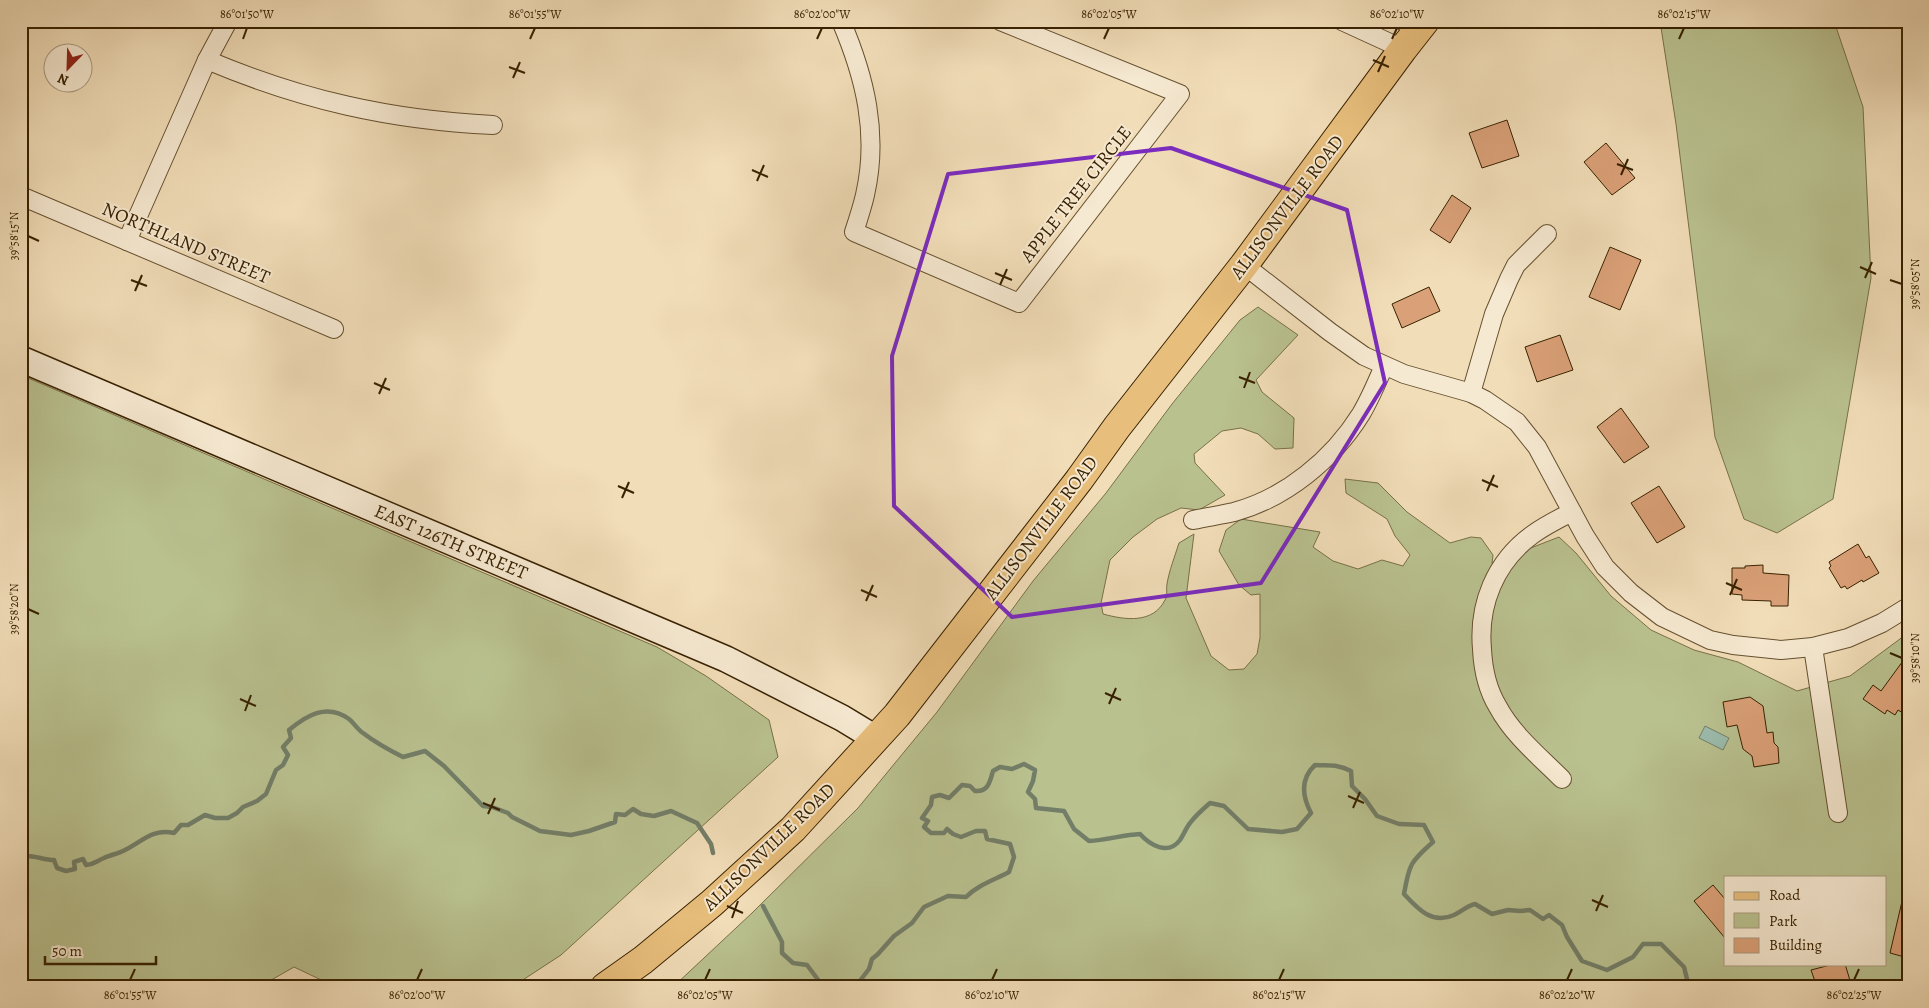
<svg xmlns="http://www.w3.org/2000/svg" width="1929" height="1008" font-family="Alegreya,serif">
<style>
.green{fill:#b9c18f;stroke:#787148;fill-rule:evenodd}
.water{fill:#9bbcad;stroke:#737e68}
.lines{fill:none;stroke-linecap:round;stroke-linejoin:round}
.stream{stroke:#737e68;stroke-width:4.5}
.building{fill:#daa077;stroke:#382101}
.street-casing{stroke:#66502f;stroke-width:20}
.secondary-casing{stroke:#382101;stroke-width:28}
.primary-casing{stroke:#382101;stroke-width:30}
.street{stroke:#f6e9d1;stroke-width:18}
.secondary{stroke:#f6e9d1;stroke-width:25}
.primary{stroke:#e8be7c;stroke-width:28}
.marked{fill:none;stroke:#7b2cbf;stroke-width:4;stroke-linejoin:round}
.ticks{fill:none;stroke:#382101;stroke-width:2}
.labels{text-anchor:middle;dominant-baseline:central;stroke-width:4;stroke-linejoin:round;paint-order:stroke}
.street-label{font-size:19px;fill:#382101;stroke:#f6e9d1}
.neatline{fill:none;stroke:#382101;stroke-width:2}
.ticks-label{font-size:12px;text-anchor:middle;fill:#382101}
</style>
<rect width="100%" height="100%" fill="#f1ddb8"/>
<filter id="stains"><feTurbulence type="fractalNoise" baseFrequency=".004" numOctaves="4"/><feColorMatrix values="0 0 0 0 .2 0 0 0 0 .09 0 0 0 0 .02 0 0 0 .5 -.17"/></filter>
<radialGradient id="worn" r=".72"><stop offset=".6" stop-color="#630" stop-opacity="0"/><stop offset="1" stop-color="#630" stop-opacity=".3"/></radialGradient>
<g class="green">
<path d="M1660,21H1834L1863,107L1871,278L1833,499L1777,533L1744,519L1715,437L1676,124Z"/>
<path d="M1258,307L1298,335L1256,380L1262,392L1294,418L1293,448L1275,449L1258,434L1241,428L1222,431L1194,454L1195,463L1225,495L1199,510L1181,508L1157,519L1133,537L1110,560L1101,603L1103,614C1125,620 1153,624 1165,600C1168,595 1166,589 1167,584C1169,571 1175,556 1179,543L1194,534L1186,598L1211,656L1229,670L1244,669L1257,654L1260,638V594L1251,595L1239,585L1219,551L1226,530L1241,519L1320,532L1313,547L1333,561L1358,569L1382,560L1403,566L1410,555L1395,536L1387,519L1346,493L1345,479L1378,483L1407,512L1450,543L1471,537L1481,538L1493,555L1492,563L1559,537L1576,553L1611,596L1651,630L1694,650L1738,662L1797,691L1850,676L1908,633V987H673L752,913L858,808L937,712L1033,581L1106,493L1172,404L1240,320ZM1725,877H1885V964H1725Z"/>
<path d="M21,375L657,647L706,676L769,720L778,757L561,955L512,987H336L294,967L259,987H21Z"/>
</g>
<path class="water" d="M1705,726L1729,738L1723,750L1699,738Z"/>
<g class="lines">
<g class="stream">
<path d="M21,855L24,856C34,855 44,860 54,860L57,868L66,871L75,869L74,862L83,859L86,865C96,864 96,861 104,858C110,855 117,854 123,851C142,842 152,828 174,833L181,825H188L205,815L215,818H228L237,813L243,807L257,801L266,794L276,770L283,765L288,755L283,747L291,738L289,730C307,715 327,703 349,719C354,723 357,729 363,733C376,743 389,750 403,757L425,751L444,766L483,806L492,807L508,813L512,817L540,831L571,835L589,831L615,822L616,814L625,815L633,809L641,814L654,816L671,811L697,823L711,844L713,853"/>
<path d="M763,906L782,942V953L793,963L807,965L822,985L830,987"/>
<path d="M839,987L852,985L859,982L869,969L872,959L878,954L894,936L912,923L924,907L948,896L966,897C978,885 994,880 1009,872L1014,857L1010,844L987,839L985,831H976L961,837L953,834L947,829L944,833H931L924,827L928,821L922,818L931,805L932,797L940,795L949,798L962,785L970,786L975,791C988,792 990,782 993,771L1000,767L1012,769L1024,764L1035,770L1033,781L1028,792L1035,799L1036,808L1064,811L1074,829L1089,841C1107,840 1123,835 1140,834C1150,845 1168,856 1180,840C1184,834 1186,828 1190,823C1196,815 1203,809 1210,803L1224,806L1248,829L1282,832L1297,829L1311,813C1302,796 1300,779 1315,765C1330,766 1337,764 1351,771L1352,786L1365,799L1377,816L1399,824L1424,825L1433,842C1410,862 1409,865 1404,894C1418,909 1432,925 1454,915C1462,911 1467,906 1475,904L1492,914L1508,910L1520,911L1530,910L1543,919L1549,915L1562,925L1567,937L1582,961L1607,970L1633,957L1643,944H1661L1684,967L1689,987"/>
</g>
</g>
<g class="building">
<path d="M1507,120L1519,156L1482,168L1469,133Z"/>
<path d="M1606,143L1635,178L1612,195L1584,162Z"/>
<path d="M1452,195L1471,208L1450,243L1430,230Z"/>
<path d="M1610,247L1641,260L1620,310L1589,297Z"/>
<path d="M1429,287L1440,311L1402,328L1392,304Z"/>
<path d="M1560,335L1573,370L1537,382L1525,347Z"/>
<path d="M1621,408L1649,447L1624,463L1597,427Z"/>
<path d="M1659,486L1685,527L1657,543L1631,503Z"/>
<path d="M1858,544L1866,558L1869,556L1879,573L1863,582L1862,580L1847,589L1845,586L1841,588L1829,568L1831,566L1829,562Z"/>
<path d="M1763,565V573L1789,575L1788,606H1771V601L1742,600V595L1732,594V568H1745V566Z"/>
<path d="M1908,654V716L1898,710L1895,715L1887,710L1885,714L1863,699L1873,685L1881,691Z"/>
<path d="M1750,697L1763,706L1767,733L1773,732L1774,743L1778,747L1779,763L1754,767L1752,756L1743,749L1737,725L1727,727L1723,702Z"/>
<path d="M1713,885L1725,899V938L1694,901Z"/>
<path d="M1903,897L1908,898V958L1890,953Z"/>
<path d="M1834,964H1845L1852,987H1817L1811,970Z"/>
</g>
<g class="lines">
<defs>
<g id="street">
<path d="M841,21C865,77 879,134 865,195C862,208 858,220 854,232L1019,303L1180,94L1000,21"/>
<path d="M1342,21L1403,49"/>
<path d="M1403,21L1419,29"/>
<path d="M207,60C302,100 390,120 493,125"/>
<path d="M21,196L334,329"/>
<path d="M127,241L207,60L228,21"/>
<path d="M1244,265L1330,332L1364,356L1404,374L1471,393L1485,400L1517,422L1537,447L1585,536L1605,567L1631,593L1662,617L1710,640L1733,645L1781,650L1813,647L1848,638L1882,623L1908,607"/>
<path d="M1471,393L1494,314L1509,279L1516,265L1547,234"/>
<path d="M1193,520C1207,517 1221,515 1234,512C1286,498 1333,459 1361,414C1370,399 1377,382 1384,366"/>
<path d="M1813,647L1838,813"/>
<path d="M1562,779C1540,757 1513,735 1498,707C1487,689 1483,670 1482,649C1478,605 1495,562 1532,535C1544,526 1558,519 1572,512"/>
</g>
<path id="secondary" d="M21,359L726,659L842,718L875,738"/>
<path id="primary" d="M605,987L643,960L712,903L793,829L897,715L1079,480L1117,427L1244,265L1403,49L1425,21"/>
</defs>
<use href="#street" class="street-casing"/>
<use href="#secondary" class="secondary-casing"/>
<use href="#primary" class="primary-casing"/>
<use href="#street" class="street"/>
<use href="#secondary" class="secondary"/>
<use href="#primary" class="primary"/>
</g>
<path class="marked" d="M1171,148L1347,210L1385,383L1261,583L1012,617L894,506L892,356L948,174Z"/>
<path class="ticks" d="M243,39L247,28M530,39L535,28M817,39L822,28M1104,39L1109,28M1392,39L1397,28M1679,39L1684,28M1373,60L1389,67M509,67L525,73M1378,72L1385,56M513,78L520,62M1617,164L1633,170M752,170L768,177M1621,175L1628,159M757,181L764,165M28,236L39,241M1860,267L1876,274M995,273L1012,280M1865,278L1872,262M131,280L147,286M1890,280L1902,284M1000,285L1007,269M135,291L142,275M1239,377L1255,383M374,383L390,390M1244,388L1250,372M379,394L386,378M1482,480L1498,487M618,486L634,493M1487,491L1494,475M622,498L629,482M1726,583L1742,590M861,590L877,597M1730,595L1737,579M866,601L873,585M28,609L39,614M1890,653L1902,658M1105,693L1121,700M240,699L256,706M1109,704L1116,688M245,711L251,695M1348,796L1364,803M483,803L500,810M1353,808L1360,792M488,814L495,798M1592,900L1608,907M727,906L743,913M1596,911L1603,895M732,918L738,901M130,980L135,969M417,980L422,969M705,980L710,969M992,980L997,969M1279,980L1284,969M1567,980L1572,969M1854,980L1859,969"/>
<g class="labels">
<g class="street-label">
<text transform="translate(1076 194) rotate(-52)">APPLE TREE CIRCLE</text>
<text transform="translate(1287 207) rotate(-53)">ALLISONVILLE ROAD</text>
<text transform="translate(186 243) rotate(23)">NORTHLAND STREET</text>
<text transform="translate(1041 528) rotate(-53)">ALLISONVILLE ROAD</text>
<text transform="translate(451 542) rotate(23)">EAST 126TH STREET</text>
<text transform="translate(769 847) rotate(-44)">ALLISONVILLE ROAD</text>
</g>
</g>
<rect width="1929" height="1008" fill="none" stroke="#f1ddb8" stroke-width="55"/>
<rect x="1724" y="876" width="162" height="90" fill="#f6e9d1" stroke="#aa997e"/>
<rect x="1734" y="892" width="25" height="8" fill="#e8be7c" stroke="#aa997e"/>
<text x="1769" y="900" font-size="15" fill="#382101">Road</text>
<rect x="1734" y="913" width="25" height="15" fill="#b9c18f" stroke="#aa997e"/>
<text x="1769" y="926" font-size="15" fill="#382101">Park</text>
<rect x="1734" y="938" width="25" height="15" fill="#daa077" stroke="#aa997e"/>
<text x="1769" y="950" font-size="15" fill="#382101">Building</text>
<g transform="translate(68 68) rotate(203)"><circle r="24" fill="#f6e9d1" stroke="#aa997e"/>
<path d="M0-4L9 19L0 12L-9 19Z" fill="#8f2418"/>
<text y="-8" font-size="14" font-weight="bold" text-anchor="middle" fill="#382101">N</text>
</g>
<path d="M45 956v8h111v-8" fill="none" stroke="#382101" stroke-width="2.5"/>
<text x="52" y="956" font-size="15" fill="#382101" stroke="#f6e9d1" stroke-width="4" paint-order="stroke">50 m</text>
<rect x="28" y="28" width="1874" height="952" class="neatline"/>
<g class="ticks-label">
<text x="247" y="18">86°01'50"W</text>
<text x="535" y="18">86°01'55"W</text>
<text x="822" y="18">86°02'00"W</text>
<text x="1109" y="18">86°02'05"W</text>
<text x="1397" y="18">86°02'10"W</text>
<text x="1684" y="18">86°02'15"W</text>
<text transform="translate(14 236) rotate(-90)" y="4">39°58'15"N</text>
<text transform="translate(1915 284) rotate(-90)" y="4">39°58'05"N</text>
<text transform="translate(14 609) rotate(-90)" y="4">39°58'20"N</text>
<text transform="translate(1915 658) rotate(-90)" y="4">39°58'10"N</text>
<text x="130" y="999">86°01'55"W</text>
<text x="417" y="999">86°02'00"W</text>
<text x="705" y="999">86°02'05"W</text>
<text x="992" y="999">86°02'10"W</text>
<text x="1279" y="999">86°02'15"W</text>
<text x="1567" y="999">86°02'20"W</text>
<text x="1854" y="999">86°02'25"W</text>
</g>
<rect width="100%" height="100%" filter="url(#stains)"/>
<rect width="100%" height="100%" fill="url(#worn)"/>
</svg>
